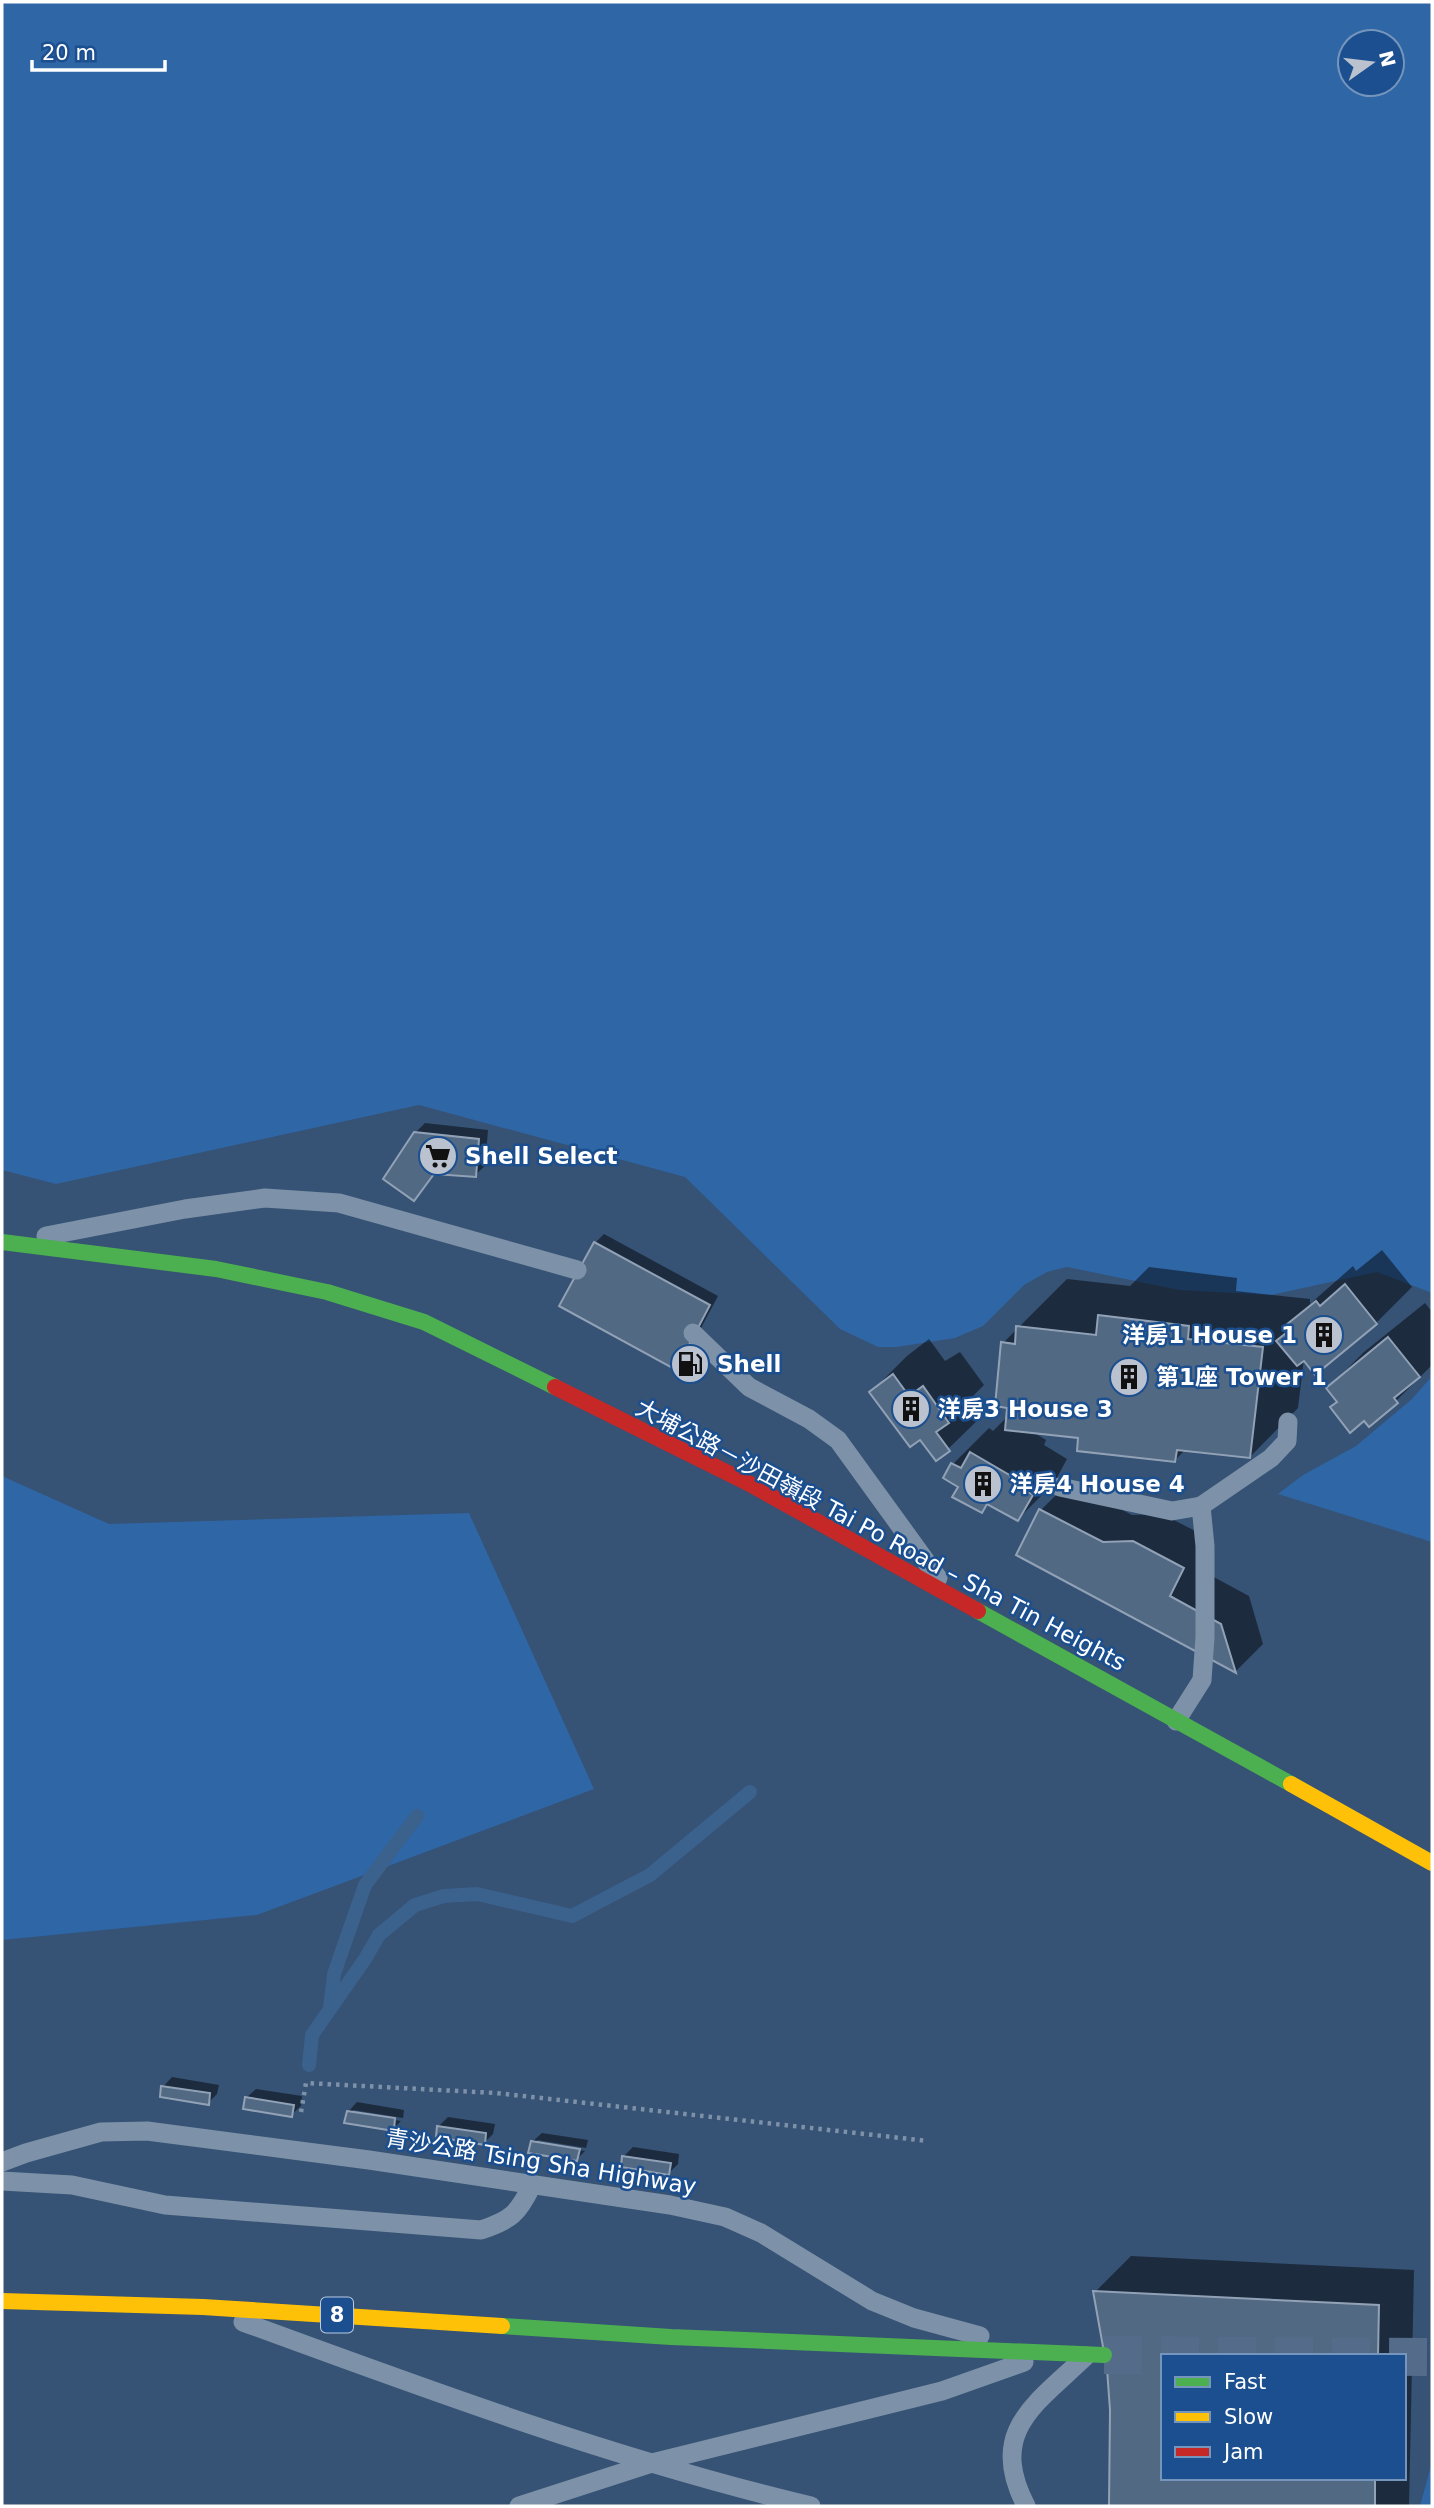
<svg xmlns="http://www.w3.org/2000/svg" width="1434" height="2508" font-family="'DejaVu Sans','Noto Sans TC',sans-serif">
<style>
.green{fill:#2f66a5;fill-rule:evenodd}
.shadow{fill:#0007;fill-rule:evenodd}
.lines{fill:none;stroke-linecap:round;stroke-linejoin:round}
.stream{stroke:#3b618d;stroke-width:14}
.building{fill:#526984;stroke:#92a2b6;stroke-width:2}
.highway-tunnel{stroke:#546c89;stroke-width:38;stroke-dasharray:38 19;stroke-linecap:butt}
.path{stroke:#7d92a8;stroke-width:4.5;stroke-dasharray:3.5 5;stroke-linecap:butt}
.lane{stroke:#7d92a8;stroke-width:19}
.fast{stroke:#4caf50;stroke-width:16}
.slow{stroke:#ffc107;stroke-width:16}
.jam{stroke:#c62828;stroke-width:16}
.labels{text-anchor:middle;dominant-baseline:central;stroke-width:5;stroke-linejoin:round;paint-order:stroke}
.shield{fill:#1b4f8f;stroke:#bbcadd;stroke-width:2}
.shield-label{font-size:21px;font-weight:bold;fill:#fff}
.poi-label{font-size:23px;font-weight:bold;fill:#fff;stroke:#1b4f8f;text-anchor:start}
.street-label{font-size:23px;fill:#fff;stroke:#1b4f8f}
</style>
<rect width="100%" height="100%" fill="#365274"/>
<g class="green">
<path d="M2,2H1432V1293L1377,1272L1271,1295L1179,1290L1067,1267L1047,1272L1024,1285L983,1326L955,1338L897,1347H878L840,1329L685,1177L419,1105L56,1184L2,1170ZM1350,42H1392V84H1350Z"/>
<path d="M1432,1376V1542L1278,1494L1303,1475L1356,1446L1412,1399Z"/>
<path d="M2,1476L109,1524L469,1513L594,1789L257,1915L2,1940Z"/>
<path d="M1432,2462V2506H1420Z"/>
</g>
<g class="shadow">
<path d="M425,1123L488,1130L485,1166L475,1175L435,1173L414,1199L415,1133Z"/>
<path d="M604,1234L718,1296L685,1358L676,1367L595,1243Z"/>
<path d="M1382,1250L1412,1287L1376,1323L1304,1358L1298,1408L1250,1457L1186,1449L1175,1460L1080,1437L1031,1431L1046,1440L1044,1445L1067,1459L1054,1483L1018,1519L990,1503L982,1511L953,1464L989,1428L993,1431L1008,1416L1003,1343L1067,1279L1130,1286L1149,1267L1237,1278L1236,1291L1310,1299V1304L1353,1266L1356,1271Z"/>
<path d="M1425,1303L1432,1312V1365L1396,1401H1338L1328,1388L1364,1352Z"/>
<path d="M929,1339L945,1361L960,1352L984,1385L972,1397L984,1414L948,1449L920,1438L871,1392L907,1356Z"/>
<path d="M1069,1482L1132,1515L1162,1514L1211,1539L1197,1568L1249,1596L1263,1644L1236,1671L1019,1554L1041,1510Z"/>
<path d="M172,2077L219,2085L217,2094L208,2103L163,2087Z"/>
<path d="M256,2089L302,2096L301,2106L291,2115L246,2098Z"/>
<path d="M357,2102L404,2110L403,2118L353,2110V2114L401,2121L393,2129L346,2121L348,2112Z"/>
<path d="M448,2117L495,2124L493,2134L484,2143L439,2126Z"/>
<path d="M542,2133L588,2140L586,2148L537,2140V2144L585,2151L577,2159L530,2151L532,2142Z"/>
<path d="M633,2147L679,2154L678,2164L669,2173L624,2156Z"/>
<path d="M1131,2256L1414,2270L1409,2506H1111L1113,2460L1108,2369L1095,2292ZM1163,2356H1404V2478H1163Z"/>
</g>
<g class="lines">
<g class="stream">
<path d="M330,2008L334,1974L365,1885L417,1816"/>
<path d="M309,2065L312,2035L365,1959L379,1935L415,1905L444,1896L477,1894L572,1916L650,1875L750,1792"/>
</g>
</g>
<g class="building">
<path d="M414,1132L479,1139L476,1177L434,1174L414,1201L383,1179Z"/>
<path d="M594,1242L710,1305L676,1370L559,1306Z"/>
<path d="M1345,1284L1377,1324L1315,1375L1304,1361L1297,1366L1276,1341L1291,1329L1286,1325L1316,1301L1320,1306Z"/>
<path d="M1098,1315L1189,1326L1188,1339L1263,1347L1250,1458L1177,1450L1175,1462L1077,1451L1078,1438L1005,1430L1007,1408L995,1406L1001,1342L1015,1344L1016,1326L1096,1335Z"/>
<path d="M1388,1337L1420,1377L1394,1398L1398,1403L1369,1427L1364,1421L1350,1433L1330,1407L1337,1402L1326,1388Z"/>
<path d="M893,1374L909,1396L923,1386L949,1423L936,1432L950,1451L936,1461L920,1440L910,1447L869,1392Z"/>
<path d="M970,1452L1011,1476L1009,1481L1033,1495L1018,1521L987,1504L982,1513L952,1497L958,1487L943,1478L951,1463L961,1468Z"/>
<path d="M1039,1509L1103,1542L1133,1541L1184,1568L1170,1596L1221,1624L1236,1673L1016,1555Z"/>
<path d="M161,2086L210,2093L209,2105L160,2097Z"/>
<path d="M245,2097L294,2105L292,2117L243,2109Z"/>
<path d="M347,2111L395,2118L394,2131L344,2123Z"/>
<path d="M437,2126L486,2133L485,2145L436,2137Z"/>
<path d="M531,2141L580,2149L577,2161L528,2153Z"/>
<path d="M622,2156L671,2163L669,2175L621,2167Z"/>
<path d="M1093,2291L1379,2305L1378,2356H1163V2478H1375V2506H1109L1110,2410L1107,2369Z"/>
</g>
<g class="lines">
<path class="highway-tunnel" d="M1104,2355L1432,2357"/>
<path class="path" d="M301,2112L306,2083L496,2093L928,2141"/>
<g class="lane">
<path d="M46,1236L185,1209L265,1198L339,1203L577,1270"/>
<path d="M693,1333L749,1387L809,1419L838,1440L938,1578"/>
<path d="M1060,1487L1172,1511L1201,1506L1205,1546V1637L1202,1680L1176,1721"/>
<path d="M1201,1506L1271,1458L1287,1441L1288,1422"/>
<path d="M2,2162L26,2153L101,2132L147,2131L369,2160L670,2205L725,2217L761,2233L872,2301L914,2318L980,2336"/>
<path d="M2,2181L72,2185L165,2205L481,2230C511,2220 518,2214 532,2185"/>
<path d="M243,2322C431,2391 617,2460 811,2506"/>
<path d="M519,2506L652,2463L942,2391L1024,2362"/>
<path d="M1026,2506C987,2431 1036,2404 1086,2356"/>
</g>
<g class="fast">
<path d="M2,1242L216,1269L327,1292L424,1322L555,1387"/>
<path d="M978,1611L1291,1784"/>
<path d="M502,2326L671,2337L1104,2355"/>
</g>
<g class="slow">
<path d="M1291,1784L1432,1863"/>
<path d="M2,2301L203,2307L502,2326"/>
</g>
<path class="jam" d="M555,1387L748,1483L978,1611"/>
</g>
<defs>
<symbol id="supermarket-disc" viewBox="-11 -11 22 22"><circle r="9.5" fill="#b9c2ce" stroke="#1b4f8f"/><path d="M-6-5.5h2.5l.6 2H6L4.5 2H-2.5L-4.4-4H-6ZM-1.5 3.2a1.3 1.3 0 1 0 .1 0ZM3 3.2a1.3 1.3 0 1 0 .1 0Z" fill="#111"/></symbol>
<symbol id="building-disc" viewBox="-11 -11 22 22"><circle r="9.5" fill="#b9c2ce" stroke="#1b4f8f"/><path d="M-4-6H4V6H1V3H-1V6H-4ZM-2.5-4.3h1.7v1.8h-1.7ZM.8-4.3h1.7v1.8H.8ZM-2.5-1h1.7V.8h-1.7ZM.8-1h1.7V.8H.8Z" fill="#111"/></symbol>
<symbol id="fuel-disc" viewBox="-11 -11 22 22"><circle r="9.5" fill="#b9c2ce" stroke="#1b4f8f"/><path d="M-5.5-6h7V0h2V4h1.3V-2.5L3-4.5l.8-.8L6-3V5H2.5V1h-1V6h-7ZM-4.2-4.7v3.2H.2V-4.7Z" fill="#111"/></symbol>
</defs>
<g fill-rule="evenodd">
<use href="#supermarket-disc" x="416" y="1134" width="44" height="44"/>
<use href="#building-disc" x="1302" y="1313" width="44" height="44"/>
<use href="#fuel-disc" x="668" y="1342" width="44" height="44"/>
<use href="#building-disc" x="1107" y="1355" width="44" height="44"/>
<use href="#building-disc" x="889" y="1387" width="44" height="44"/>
<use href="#building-disc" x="961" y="1462" width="44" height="44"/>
</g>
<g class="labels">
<rect class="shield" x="321" y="2297.5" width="32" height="35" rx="5"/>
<g class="shield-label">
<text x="337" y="2315">8</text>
</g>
<g class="poi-label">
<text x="465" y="1156">Shell Select</text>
<text x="1297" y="1335" text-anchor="end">洋房1 House 1</text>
<text x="717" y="1364">Shell</text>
<text x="1156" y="1377">第1座 Tower 1</text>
<text x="938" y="1409">洋房3 House 3</text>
<text x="1010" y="1484">洋房4 House 4</text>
</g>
<g class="street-label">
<text transform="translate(881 1535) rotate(28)">大埔公路－沙田嶺段 Tai Po Road – Sha Tin Heights</text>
<text transform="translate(541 2162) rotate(9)">青沙公路 Tsing Sha Highway</text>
</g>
</g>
<rect width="1434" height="2508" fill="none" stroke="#ffffff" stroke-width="7"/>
<rect x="1161" y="2354" width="245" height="126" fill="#1b4f8f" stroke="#7695bc" stroke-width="2"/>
<rect x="1175" y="2377" width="35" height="10" fill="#4caf50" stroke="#7695bc" stroke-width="2"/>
<text x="1224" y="2389" font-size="21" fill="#ffffff">Fast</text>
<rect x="1175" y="2412" width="35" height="10" fill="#ffc107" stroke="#7695bc" stroke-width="2"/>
<text x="1224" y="2424" font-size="21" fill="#ffffff">Slow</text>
<rect x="1175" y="2447" width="35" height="10" fill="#c62828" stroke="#7695bc" stroke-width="2"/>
<text x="1224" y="2459" font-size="21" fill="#ffffff">Jam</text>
<g transform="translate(1371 63) rotate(76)"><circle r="33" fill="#1b4f8f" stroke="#7695bc" stroke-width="2"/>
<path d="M0-5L12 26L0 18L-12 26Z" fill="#b9c2ce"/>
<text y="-10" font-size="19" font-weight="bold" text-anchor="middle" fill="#ffffff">N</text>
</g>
<path d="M32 60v10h133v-10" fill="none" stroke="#ffffff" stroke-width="3.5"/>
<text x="42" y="60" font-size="21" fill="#ffffff" stroke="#1b4f8f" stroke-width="5" paint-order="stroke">20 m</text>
</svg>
